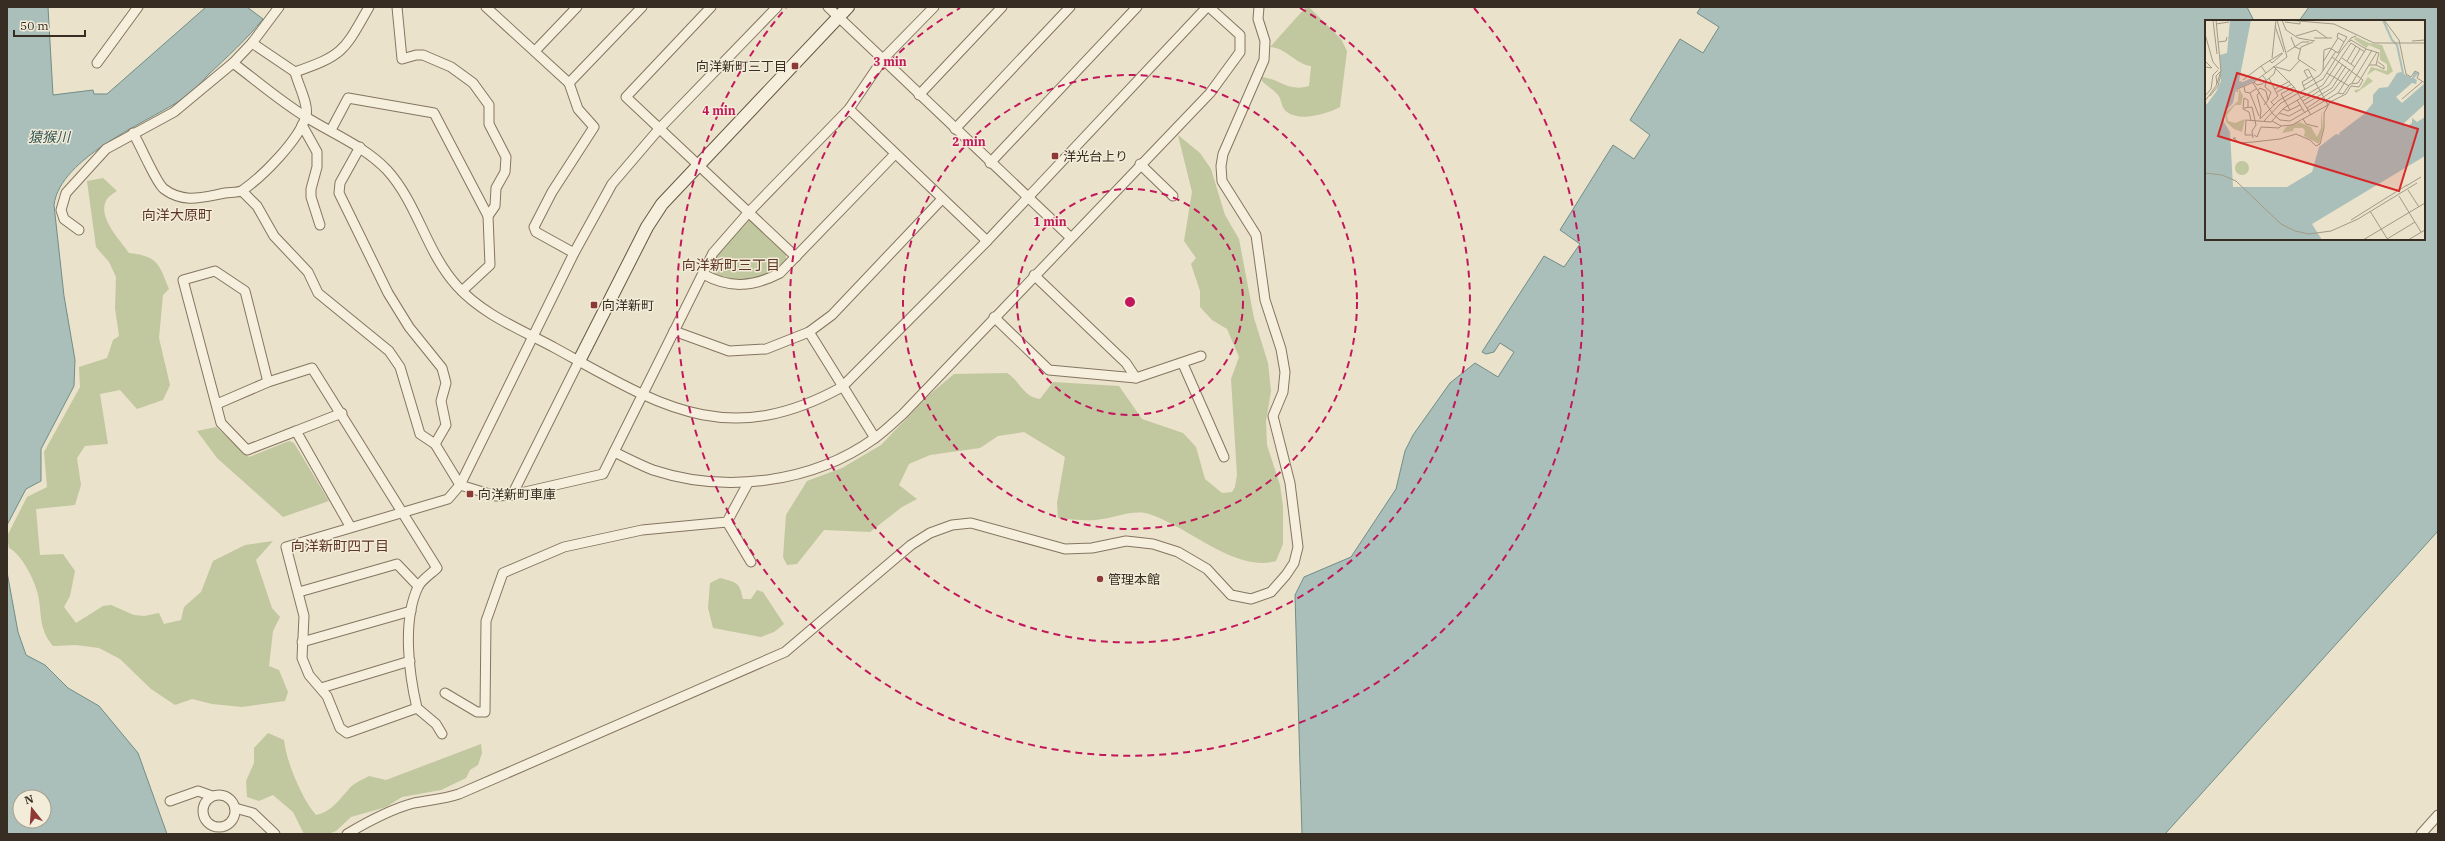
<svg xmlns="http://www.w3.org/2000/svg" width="2445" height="841" font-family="'IBM Plex Serif','Noto Sans JP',serif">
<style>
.green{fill:#c1c79f}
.water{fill:#aabfba;stroke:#718d87;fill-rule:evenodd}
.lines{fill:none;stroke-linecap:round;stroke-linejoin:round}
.street-casing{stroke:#857560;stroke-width:11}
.secondary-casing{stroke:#675743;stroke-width:14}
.street{stroke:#f6efdd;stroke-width:9}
.secondary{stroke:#f6efdd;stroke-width:12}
.ring{fill:none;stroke:#c2185b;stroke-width:2;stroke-dasharray:7 5}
.poi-dot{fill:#8d3a37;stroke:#f2ecd9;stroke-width:1.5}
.labels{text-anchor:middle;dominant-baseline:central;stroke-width:3;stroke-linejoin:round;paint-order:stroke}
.poi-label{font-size:13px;fill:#372d22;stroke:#f2ecd9;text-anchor:start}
.water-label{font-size:14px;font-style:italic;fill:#335554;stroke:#f2ecd9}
.neighbourhood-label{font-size:14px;fill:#5f3526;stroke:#f2ecd9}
.inset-river{fill:none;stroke:#aabfba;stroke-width:2}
.inset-road{fill:none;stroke:#a29a87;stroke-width:1}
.view{fill:#d62828;fill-opacity:0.15;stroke:#d62828;stroke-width:2}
.inset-edge{fill:none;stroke:#372d22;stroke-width:2}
.centre{fill:#c2185b;stroke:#f2ecd9;stroke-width:2}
.ring-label{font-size:12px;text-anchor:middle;font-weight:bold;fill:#c2185b;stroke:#f2ecd9;stroke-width:3;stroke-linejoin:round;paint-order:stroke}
</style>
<rect width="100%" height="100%" fill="#eae2ca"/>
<g class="green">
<path d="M1306,7H1309L1341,39L1347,51L1340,107C1327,114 1300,122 1287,112C1281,108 1282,100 1278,95C1274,90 1267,86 1262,81V77C1282,80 1288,92 1309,86L1311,66C1295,64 1287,48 1270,47Z"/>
<path d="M1178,135L1200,153L1211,169L1225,215L1239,239L1254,318L1268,363L1271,391L1266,421L1267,445L1280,485L1283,506V544L1276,561C1235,573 1188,526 1149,514C1131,509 1113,519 1095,520C1083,521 1070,519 1058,518L1057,503L1065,457L1024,432L998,436L980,448L930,455L909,464L899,485L917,499L902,507L870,532L824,530L797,564L787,565L783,557L786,515L807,481L842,468L881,445L929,395L954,374L1007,373C1020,381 1023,397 1040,399L1053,382L1119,386L1142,419L1183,433L1196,447L1205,479L1222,493L1232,492L1235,487L1237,475L1231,379L1239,357L1227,329L1212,320L1200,307V291L1191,264L1196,258L1184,241L1192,192Z"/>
<path d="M103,178L117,191C114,193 109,196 107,199C96,216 120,240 129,253C158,256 159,264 169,289L163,295L159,338L170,385L163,400L137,409L120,390L100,394L108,444L85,446L77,458L81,485L75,505L36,509L40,555L63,554L75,571L70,596L64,607L76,623L103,606L111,605L134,615L144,616L159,613L164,624L181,620L184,607L201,592L213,561L245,545L273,541L256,560L272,608L280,617L273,631L269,666L279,670L288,692L285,701L242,707L212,704L192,699L175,705L151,689L120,659L99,648L76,645L53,646C37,627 43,612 37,591C33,577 21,554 9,548L7,536L27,497L47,487L44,452L80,387L79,367L107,358L113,340L119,336L115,308L116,277L109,262L96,247L87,181Z"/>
<path d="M750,220L786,254V260C781,265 775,271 769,274C754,282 719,286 710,268L720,249L746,221Z"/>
<path d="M216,427L249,457L289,441L294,443L329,501L283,517L217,458L197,431Z"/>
<path d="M720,578C738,583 739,582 743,599H751L757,590L763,592L784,624L774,632L761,637L713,628L708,608L710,583Z"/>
<path d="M268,733L284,740C286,761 302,799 316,815C331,812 339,800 348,790C353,783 362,780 369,776L386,780L481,744L482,753L478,765L470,770L466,778L441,790L402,797L386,807L351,817L336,831L328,834H304L293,812L273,795L259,801L247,797L246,781L254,763V748Z"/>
</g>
<g class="water">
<path d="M7,7H48L53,95L93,90L94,94H107L206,7H247L263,19C247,39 227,57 208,75C201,83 193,92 184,98C148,122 60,157 54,205L64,296L75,360L74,386L41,449V481L26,489L7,525Z"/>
<path d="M1701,7H2247L2254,21H2206V239H2424V21H2299L2309,7H2438V531L2165,834H1302L1295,595L1304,577L1351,557L1396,489L1405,451L1413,435L1450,383L1475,363L1498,377L1514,352L1500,343L1494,352L1486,354L1482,352L1544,256L1564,267L1580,244L1560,230L1613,145L1634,159L1650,135L1630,120L1680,39L1703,53L1719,27L1697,13Z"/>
<path d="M7,572L18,632L26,655L45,665L68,688L99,706L138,753L167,834H7ZM20,797H44V821H20Z"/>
</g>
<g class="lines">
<defs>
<g id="street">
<path d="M397,7L402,59L416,55H423L451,67L473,83L489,105V124L506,157L505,172L496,188L495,206L488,216"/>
<path d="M486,7L569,83L578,109L594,127L552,192L534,227L536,232L574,253"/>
<path d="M711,7L626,97L796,257"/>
<path d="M828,7L1070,237"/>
<path d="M252,43L295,72C344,55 344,51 369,7"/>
<path d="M535,51L577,7"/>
<path d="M97,63L138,7"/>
<path d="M233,63C257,81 280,101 306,117C333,134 364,146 387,170C418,204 426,252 457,286C483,315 522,330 555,348C659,405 726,451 842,387L987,241L1207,7"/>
<path d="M569,83L642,7"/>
<path d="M919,95L1002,7"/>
<path d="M849,109L987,241"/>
<path d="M302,125L317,152V167L311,189V197L320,225"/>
<path d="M955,129L1070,7"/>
<path d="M331,130L348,98L434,113L488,216L490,265L462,291"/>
<path d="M133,133C140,144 156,183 164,189C184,204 203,197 225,193C231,192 239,193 243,190C263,176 299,140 306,116C309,104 298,85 295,72"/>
<path d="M360,147L340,183L339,193L388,293L409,327L442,368L446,383L441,401L446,425L435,444L460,485L496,496L512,495L603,474L713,253L748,213L849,109L883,59L934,7"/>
<path d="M990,163L1137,7"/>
<path d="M1140,164L1173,196"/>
<path d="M242,191L257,206L274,236L308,272L318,293L389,351L400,367L420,434L435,444"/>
<path d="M79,230L64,219L61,210L66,193L106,149L174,112L233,63L252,43L279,7"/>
<path d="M703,274C730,289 753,287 780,273L895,154"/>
<path d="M1034,275L1126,363L1136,378"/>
<path d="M994,317L1049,370L1136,378L1201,356"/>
<path d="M674,331L729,351L766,349L809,332L832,315L942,199"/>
<path d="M809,332L875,438"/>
<path d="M1183,364L1224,457"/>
<path d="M268,382L245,291L215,271L183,280L221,423L247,450L296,431L350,526"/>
<path d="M217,404L268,382L312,368L437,568C432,573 421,580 418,587C402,621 409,674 417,708L436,724L442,734"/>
<path d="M296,431L342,413"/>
<path d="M614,452C627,458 640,465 653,470C725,494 813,483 875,438C885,431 894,422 903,414L1210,93L1240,52V35L1209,7"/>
<path d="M512,495L579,361"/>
<path d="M727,522L751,562"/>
<path d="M299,592L397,564L418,586"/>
<path d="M302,642L411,611"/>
<path d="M321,688L410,661"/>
<path d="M445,693L477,712H485L486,621L503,573L564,547L642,530L727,522L748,483"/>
<path d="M417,708L347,733L340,728L327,696L309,675L302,658L304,616L286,547L448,499L460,485L574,253L612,184L659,129L777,7"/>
<circle cx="219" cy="811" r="16"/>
<path d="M170,801L198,791L212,796"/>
<path d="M235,808L253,813L275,834"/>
<path d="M347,834C367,822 391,809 414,803C429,800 444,799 459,794L785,652L911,545L930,533L952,525L971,523L1065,549L1092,548L1126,541L1153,544L1178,552L1207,569L1231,595L1251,599L1271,592L1286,575L1294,563L1298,547L1290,483L1273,416L1283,392L1285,372L1281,349L1265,300L1256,235L1222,181L1221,166L1223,154L1264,60L1265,41L1258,19L1259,7"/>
<path d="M2421,834L2438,815"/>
</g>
<path id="secondary" d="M579,361L647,227L662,204L848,7"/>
</defs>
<use href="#street" class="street-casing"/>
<use href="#secondary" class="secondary-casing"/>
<use href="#street" class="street"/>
<use href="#secondary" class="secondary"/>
</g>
<g class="ring">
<circle cx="1130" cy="302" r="113"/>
<circle cx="1130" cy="302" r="227"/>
<path d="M1300 8A340 340 0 1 1 960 8"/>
<path d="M1474 8A453 453 0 1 1 786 8"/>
</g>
<g class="poi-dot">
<rect x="791" y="62" width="8" height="8" rx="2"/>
<rect x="1051" y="152" width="8" height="8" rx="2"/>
<rect x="590" y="301" width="8" height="8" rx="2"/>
<rect x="466" y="490" width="8" height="8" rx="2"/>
<circle cx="1100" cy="579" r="4"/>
</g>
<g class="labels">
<g class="poi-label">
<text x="787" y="66" text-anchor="end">向洋新町三丁目</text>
<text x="1063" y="156">洋光台上り</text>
<text x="602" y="305">向洋新町</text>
<text x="478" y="494">向洋新町車庫</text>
<text x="1108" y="579">管理本館</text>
</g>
<g class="water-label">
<text x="49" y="137">猿猴川</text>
</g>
<g class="neighbourhood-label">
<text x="177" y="215">向洋大原町</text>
<text x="731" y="265">向洋新町三丁目</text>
<text x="340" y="546">向洋新町四丁目</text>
</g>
</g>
<g transform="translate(2205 20)">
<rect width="220" height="220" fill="#eae2ca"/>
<path d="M151,17L164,23L177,25L188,51L183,55L170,50L162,55L166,47L182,51V44L175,40V30L164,25L161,28L149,19ZM163,57L168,61L151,73L149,70L155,69ZM34,68L38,76L36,85H30L22,95L23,101L30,103L40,99L37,112L29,109L21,102L20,93L33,81ZM116,90L118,109L114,124L99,116L100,111L98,108H89L88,111L77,113L81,107L94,102L106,107L112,117L116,108ZM30 148a7 7 0 1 1 14 0a7 7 0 1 1-14 0Z" fill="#c1c79f"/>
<path d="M25,0H46L34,61L38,62L49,57L51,60L31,69L28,83L19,93V102L25,112L28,167H82L107,152L114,127L131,114L135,115L134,113L159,94L168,83V75L174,68L183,67L192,53L196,52L207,58L210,51L214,53L209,58L212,60L211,64L207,63L191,77L197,83L220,63V84L198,104L201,107L207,103V98L212,102L220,97V136L107,204L117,220H0V83L2,84L11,72L16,61L15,35L22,33Z" fill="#aabfba"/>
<path class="inset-river" d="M178,0L187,20L192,25L198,53"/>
<path class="inset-road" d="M8,0L12,34M77,0L81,10L93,18L110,21M82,0L129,4L169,23H220M179,0L194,20L201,54L206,57L210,51L214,53L212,58L220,63M80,2L95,4V2M11,4L24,2M70,6L79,32M0,14L8,42L14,49M91,16L111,10L122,18M86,17L90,27L95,29M109,18H127M207,21L220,20M13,22L21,21L22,17M108,22L96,27L93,39L111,51M144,22L146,20L161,29L174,33L171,45H164M146,23L160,32M82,32L97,22H104M135,32L146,18L151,16M67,38L71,0M137,38L150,47M64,40L67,43L78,33M0,41L7,48L0,47M142,41L151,26M118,42L133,18M146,44L155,29M171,45L179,49V46L173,42M68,46L89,67L106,95M118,51L119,30L125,28L133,33L139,22L142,17L133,13L132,17L139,22M61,53L56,46L77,33M122,53L144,66M58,56L61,60L60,67L66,72L63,80M64,58L73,76L66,82L69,85M38,60L56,46M49,62L52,65L57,64L69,54L71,47L85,51L95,40M48,63L67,93L75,100L85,101L133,73L161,29M147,63L167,30M12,64L11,56L16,51M39,66L40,72L45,73L52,68M98,66L115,55L131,31M70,69L85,61M53,70L55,68L61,71L63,80L59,85M100,70L97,62L107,56M32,72V69L49,62L82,37L72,0M72,72L87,64M45,73L54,96M133,73L138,74L145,64L153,63L172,32M0,76L6,69L8,55L13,50M5,76L13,66L16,54M197,79L217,62M92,80L100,93M0,81L11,66L16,51L11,0M98,81L124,65L138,44M100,84L127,68L141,46M43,87V80L39,78L38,89L44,92L46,100M39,88L47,87L51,105L47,111L48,118M102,88L129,70L145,49M78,89L83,91L95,85M85,90L76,74L89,67M74,93L84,96L97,89M55,99L73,81L91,70M55,99L56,90L52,75L55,72M98,99L101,104L113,107M59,101L76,83L118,59L135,32M67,101L76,106L87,105L123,85L103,49L99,51L103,58M47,115H40L41,100L66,102L79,88L118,65L146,23M49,115L52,117L56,107L74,108L76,106M31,118H28L35,123L48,122L75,119L91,114L105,120L111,126L115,124L119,108V93L125,82L141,74L146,66L154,67L158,60L127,37M0,153L17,155L31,161L76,204L90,211L104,214L126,211L153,199L212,163M201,166L216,157M203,170L214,187M194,176L216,212M165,191L183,220M146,200L202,165M182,219L210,202M158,220L220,183M203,220L220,210"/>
<path class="view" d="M32,53L213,109L194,171L13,116Z"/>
<rect width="220" height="220" class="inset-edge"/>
</g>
<circle cx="1130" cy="302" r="6" class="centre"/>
<g class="ring-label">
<text x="890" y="66">3 min</text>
<text x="719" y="115">4 min</text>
<text x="969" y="146">2 min</text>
<text x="1050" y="226">1 min</text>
</g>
<rect width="2445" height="841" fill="none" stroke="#372d22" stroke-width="16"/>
<g transform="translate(32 809) rotate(343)"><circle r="19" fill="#f2ecd9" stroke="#a7a090"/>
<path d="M0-3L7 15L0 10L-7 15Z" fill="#8d3a37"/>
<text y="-6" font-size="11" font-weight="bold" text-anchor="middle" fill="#372d22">N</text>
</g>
<path d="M14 30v6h71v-6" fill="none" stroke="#372d22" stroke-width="2"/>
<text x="20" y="30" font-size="12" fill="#372d22" stroke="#f2ecd9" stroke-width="3" paint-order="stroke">50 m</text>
</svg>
